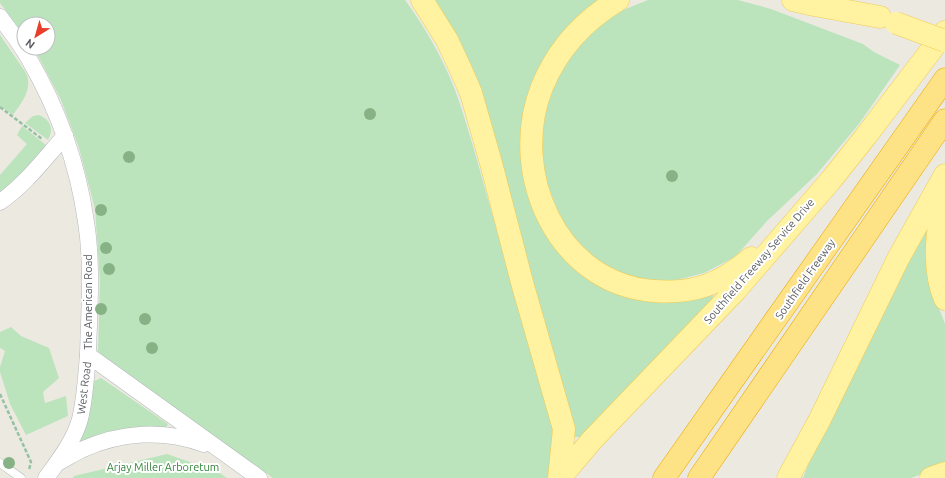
<svg xmlns="http://www.w3.org/2000/svg" width="945" height="478" font-family="Ubuntu,sans-serif">
<style>
.green{fill:#bbe4bd}
.lines{fill:none;stroke-linecap:round;stroke-linejoin:round}
.service-casing{stroke:#b6b8bd;stroke-width:9}
.minor-casing{stroke:#b6b8bd;stroke-width:17}
.primary-casing{stroke:#f1ca54;stroke-width:23}
.motorway-casing{stroke:#eba900;stroke-width:23}
.path{stroke:#94c2a3;stroke-width:2.5;stroke-dasharray:4 2;stroke-linecap:butt}
.service{stroke:#fff;stroke-width:8}
.minor{stroke:#fff;stroke-width:16}
.primary{stroke:#fff3a2;stroke-width:22}
.motorway{stroke:#fde286;stroke-width:22}
.primary-bridge-casing{stroke:#f1ca54;stroke-width:23;stroke-linecap:butt}
.primary-bridge{stroke:#fff3a2;stroke-width:22}
.tree{fill:#87b285}
.labels{text-anchor:middle;dominant-baseline:central;stroke-width:4;stroke-linejoin:round;paint-order:stroke}
.street-label{font-size:11px;fill:#595c61;stroke:#fff}
.park-label{font-size:11px;fill:#34843b;stroke:#fff}
</style>
<rect width="100%" height="100%" fill="#eceae0"/>
<g class="green">
<path d="M0,0H405C421,22 435,45 446,69C458,94 465,120 473,146L553,429L551,473L547,478H273L106,360L98,351L100,281L95,209L79,148L61,100L34,48H48V24H24V35L0,3Z"/>
<path d="M426,0H605L561,37L527,178L587,277L714,294L712,299L580,437H575L572,434L473,87Z"/>
<path d="M648,0H738L771,9L863,44L874,52L900,65L859,124L816,175L767,221L735,257L704,273L669,282L645,280L623,275L602,265L565,229L542,171V127L550,92L564,64L582,40L613,14Z"/>
<path d="M0,35L26,73C33,89 22,102 13,115L0,106Z"/>
<path d="M39,115C51,120 54,129 48,140L25,123L33,116Z"/>
<path d="M22,126L46,145L12,184L0,195V175L27,144L17,135Z"/>
<path d="M932,214L934,295L945,324V467L911,478H803L820,435Z"/>
<path d="M11,327L21,336L49,348L59,378L43,392L45,403L66,396L68,416L26,435L10,404L0,372V367L5,351L0,348V332Z"/>
<path d="M101,378L168,424L164,431L87,443H76L92,382Z"/>
<path d="M167,454L218,472L227,478H73L74,476Z"/>
</g>
<g class="lines">
<defs>
<path id="service" d="M0,463L21,478"/>
<g id="minor">
<path d="M0,17C10,31 21,44 29,59C58,109 78,165 86,222C93,265 89,311 88,355L259,478"/>
<path d="M0,202C26,184 44,159 65,136"/>
<path d="M57,463C65,459 73,454 81,450C120,432 164,429 204,444"/>
<path d="M46,478C59,460 74,441 80,419C85,399 86,376 88,355"/>
</g>
<g id="primary">
<path d="M422,0L447,40L461,70L471,93L491,163L523,286L564,429L559,478"/>
<path d="M618,0C583,21 557,50 542,87C508,172 557,284 654,291C694,294 721,284 751,258"/>
<path d="M793,0L814,5L880,17"/>
<path d="M945,186C939,222 930,264 945,299"/>
<path d="M560,478L592,440L735,291L831,180L866,136L945,32"/>
<path d="M788,478L819,421L899,257L945,175"/>
<path d="M931,478L945,473"/>
</g>
<g id="motorway">
<path d="M664,478L945,79"/>
<path d="M699,478L945,120"/>
</g>
</defs>
<use href="#service" class="service-casing"/>
<use href="#minor" class="minor-casing"/>
<use href="#primary" class="primary-casing"/>
<use href="#motorway" class="motorway-casing"/>
<g class="path">
<path d="M0,107L42,139"/>
<path d="M0,394L31,462L29,470"/>
</g>
<use href="#service" class="service"/>
<use href="#minor" class="minor"/>
<use href="#primary" class="primary"/>
<use href="#motorway" class="motorway"/>
<defs>
<path id="primary-bridge" d="M896,23L945,41"/>
</defs>
<use href="#primary-bridge" class="primary-bridge-casing"/>
<use href="#primary-bridge" class="primary-bridge"/>
</g>
<g class="tree">
<circle cx="370" cy="114" r="6"/>
<circle cx="129" cy="157" r="6"/>
<circle cx="672" cy="176" r="6"/>
<circle cx="101" cy="210" r="6"/>
<circle cx="106" cy="248" r="6"/>
<circle cx="109" cy="269" r="6"/>
<circle cx="101" cy="309" r="6"/>
<circle cx="145" cy="319" r="6"/>
<circle cx="152" cy="348" r="6"/>
<circle cx="9" cy="463" r="6"/>
</g>
<g class="labels">
<g class="street-label">
<text transform="translate(759 261) rotate(-49)">Southfield Freeway Service Drive</text>
<text transform="translate(805 279) rotate(-55)">Southfield Freeway</text>
<text transform="translate(88 302) rotate(-90)">The American Road</text>
<text transform="translate(84 388) rotate(-83)">West Road</text>
</g>
<g class="park-label">
<text x="163" y="467">Arjay Miller Arboretum</text>
</g>
</g>
<g transform="translate(36 36) rotate(217)"><circle r="19" fill="#ffffff" stroke="#bdbec0"/>
<path d="M0-3L7 15L0 10L-7 15Z" fill="#e93e29"/>
<text y="-6" font-size="11" font-weight="bold" text-anchor="middle" fill="#595c61">N</text>
</g>
</svg>
